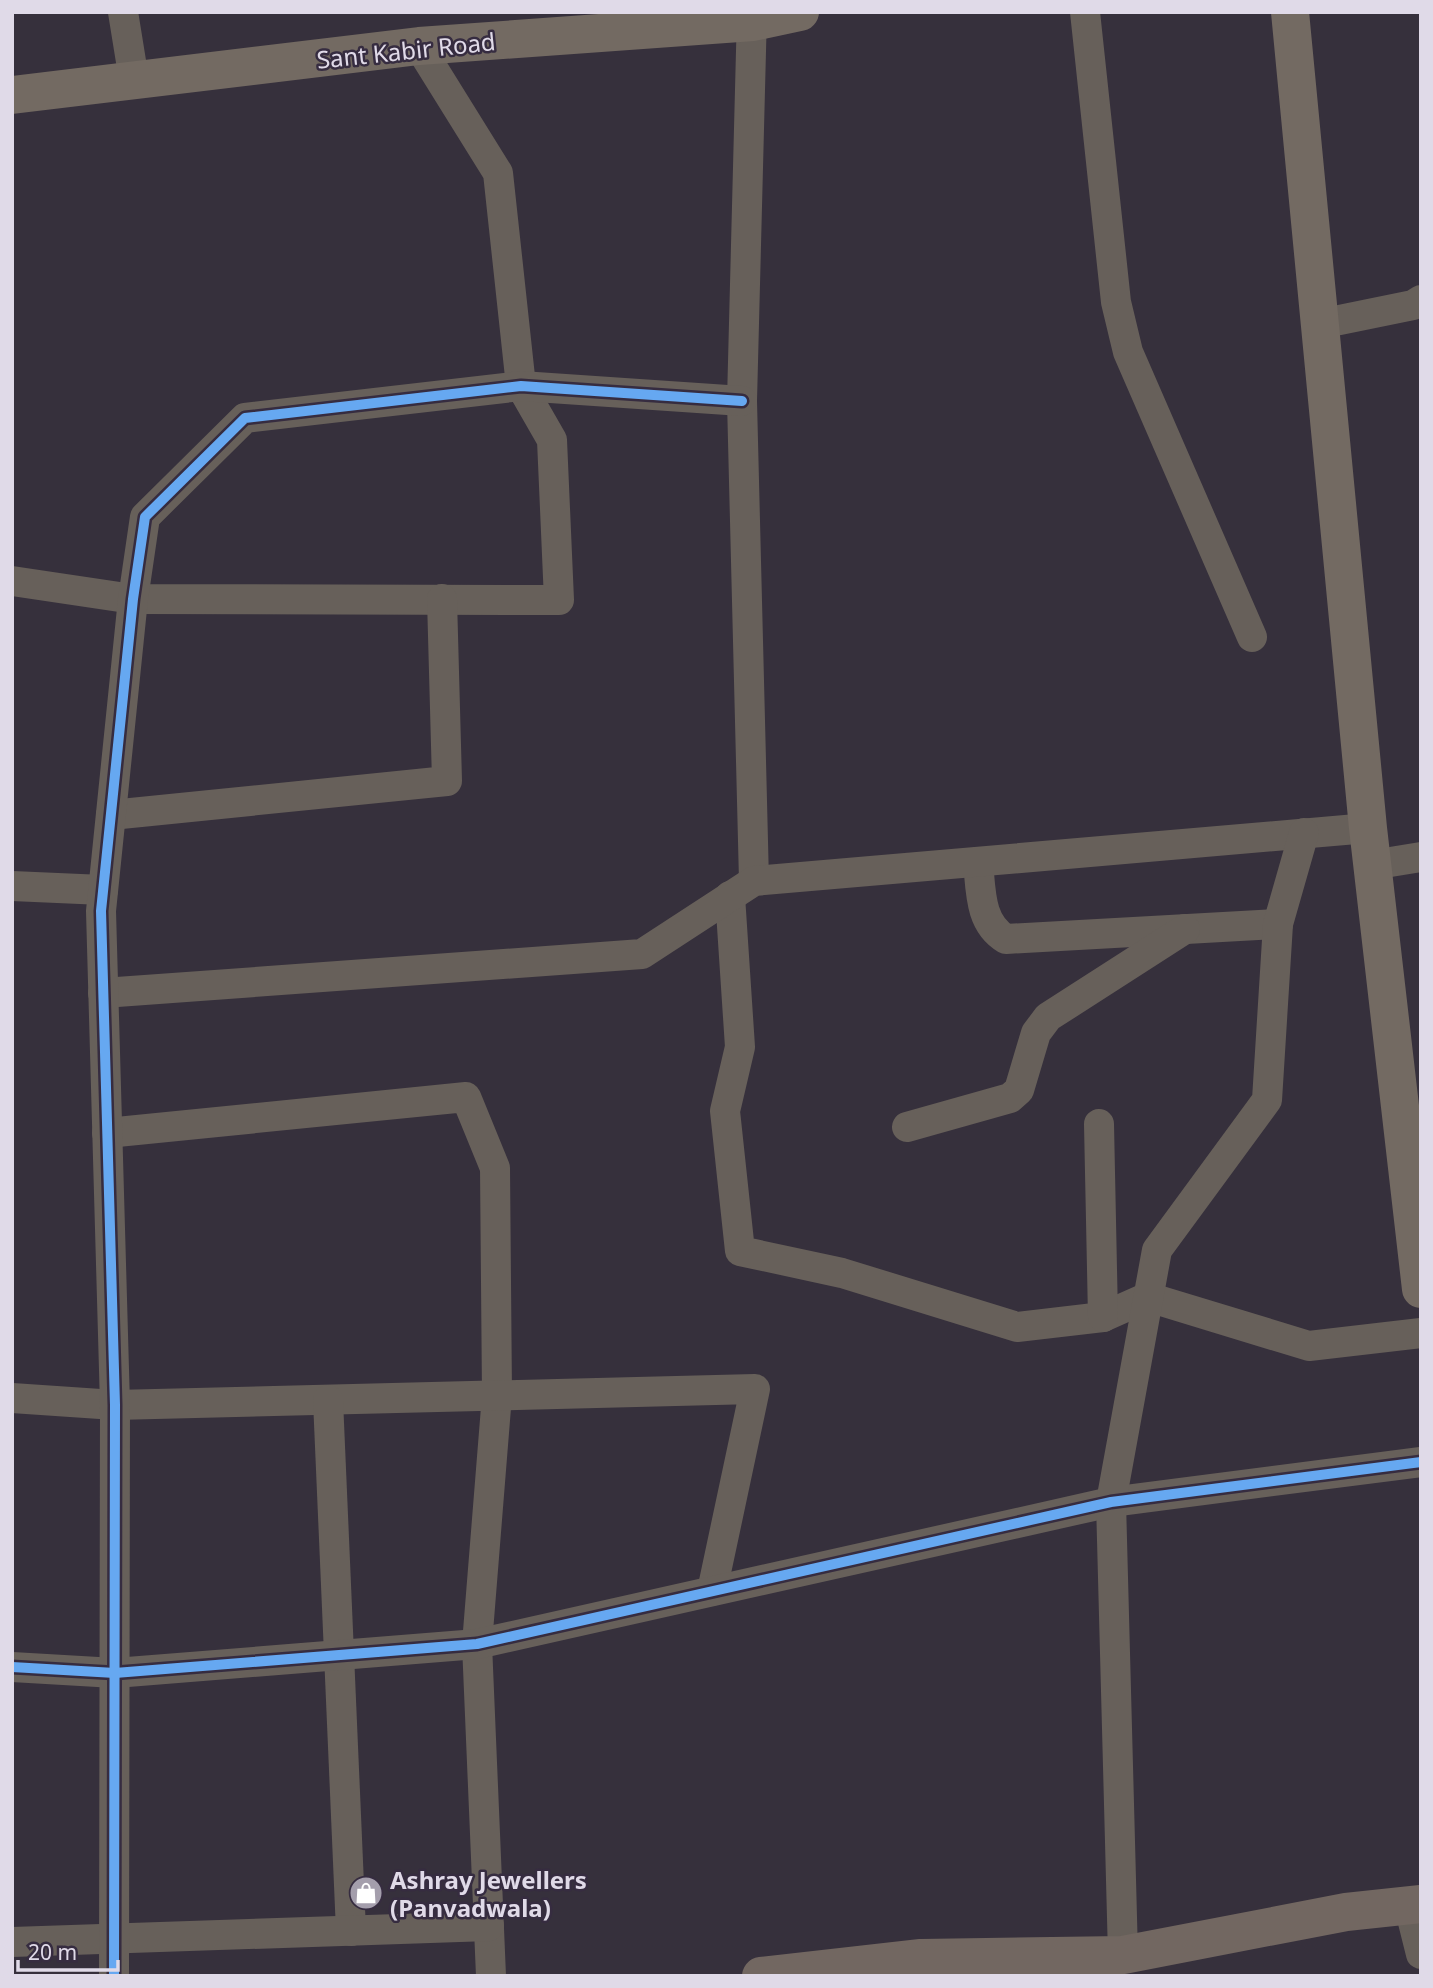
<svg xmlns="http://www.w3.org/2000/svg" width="1433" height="1988" font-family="'Noto Sans',sans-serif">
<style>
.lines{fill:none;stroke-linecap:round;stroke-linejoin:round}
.street{stroke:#67605a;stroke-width:30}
.secondary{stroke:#736a62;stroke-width:38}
.primary{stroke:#726761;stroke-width:38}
.cycleway-casing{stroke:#362c40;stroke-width:15}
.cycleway{stroke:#66a8f1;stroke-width:10}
.labels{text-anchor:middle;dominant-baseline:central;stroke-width:5;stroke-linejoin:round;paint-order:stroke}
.street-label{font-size:24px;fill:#e0dae8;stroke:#362c40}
.poi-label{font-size:24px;font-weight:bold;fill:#e0dae8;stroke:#362c40;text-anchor:start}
</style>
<rect width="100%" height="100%" fill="#36303c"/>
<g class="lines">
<g class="street">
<path d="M123,12L134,80"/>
<path d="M752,12L742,401L754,881"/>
<path d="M1085,12L1116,302L1128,352L1252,637"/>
<path d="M1320,324L1413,305L1421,300"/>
<path d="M12,581L133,599L559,600L552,440L521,386L498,173L419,46"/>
<path d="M111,815L447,781L442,599"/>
<path d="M978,862C981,890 979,923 1006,939L1278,924"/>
<path d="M1372,865L1421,857"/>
<path d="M12,886L103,890"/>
<path d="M730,896L740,1047L725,1111L740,1251L842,1273L1017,1327L1103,1317L1148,1297L1309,1346L1421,1333"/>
<path d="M103,993L642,954L754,881L1368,828"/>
<path d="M1099,1124L1103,1317"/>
<path d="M907,1127L1010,1098L1019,1090L1036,1033L1048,1017L1185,929"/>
<path d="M107,1133L466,1097L495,1168L497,1395L477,1644L491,1976"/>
<path d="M12,1398L115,1405L755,1389L712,1591"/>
<path d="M328,1400L351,1931"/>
<path d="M12,1667L115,1673L477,1644L1111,1502L1421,1462"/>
<path d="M1409,1906L1421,1954"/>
<path d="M12,1942L489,1926"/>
<path d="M1123,1955L1111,1502L1157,1250L1267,1100L1278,924L1304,833"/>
<path d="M114,1976L115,1405L101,911L133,599L145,517L245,418L521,386L742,401"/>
</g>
<g class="secondary">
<path d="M1290,12L1368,828L1421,1289"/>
<path d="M12,95L419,46L753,22L800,12"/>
</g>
<path class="primary" d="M761,1976L921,1958L1123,1955L1346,1912L1421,1904"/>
<defs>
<g id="cycleway">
<path d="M12,1667L115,1673L477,1644L1111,1502L1421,1462"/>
<path d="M114,1976L115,1405L101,911L133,599L145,517L245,418L521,386L742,401"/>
</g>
</defs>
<use href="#cycleway" class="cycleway-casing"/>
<use href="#cycleway" class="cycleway"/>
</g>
<defs>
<symbol id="shop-disc" viewBox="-11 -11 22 22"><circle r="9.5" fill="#a49eac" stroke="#362c40"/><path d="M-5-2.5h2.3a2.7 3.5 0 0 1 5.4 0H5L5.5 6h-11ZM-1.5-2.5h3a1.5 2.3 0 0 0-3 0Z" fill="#fff"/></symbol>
</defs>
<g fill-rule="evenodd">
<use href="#shop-disc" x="347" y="1874" width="38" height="38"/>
</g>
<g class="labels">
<g class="street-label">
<text transform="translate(406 50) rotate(-6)">Sant Kabir Road</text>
</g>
<g class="poi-label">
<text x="390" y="1879">Ashray Jewellers<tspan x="390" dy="28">(Panvadwala)</tspan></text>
</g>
</g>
<rect width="1433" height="1988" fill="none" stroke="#e0dae8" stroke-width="28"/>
<path d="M18 1960v10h100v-10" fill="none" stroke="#e0dae8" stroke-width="3.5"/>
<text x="28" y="1960" font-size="21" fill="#e0dae8" stroke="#362c40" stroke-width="5" paint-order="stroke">20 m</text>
</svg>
